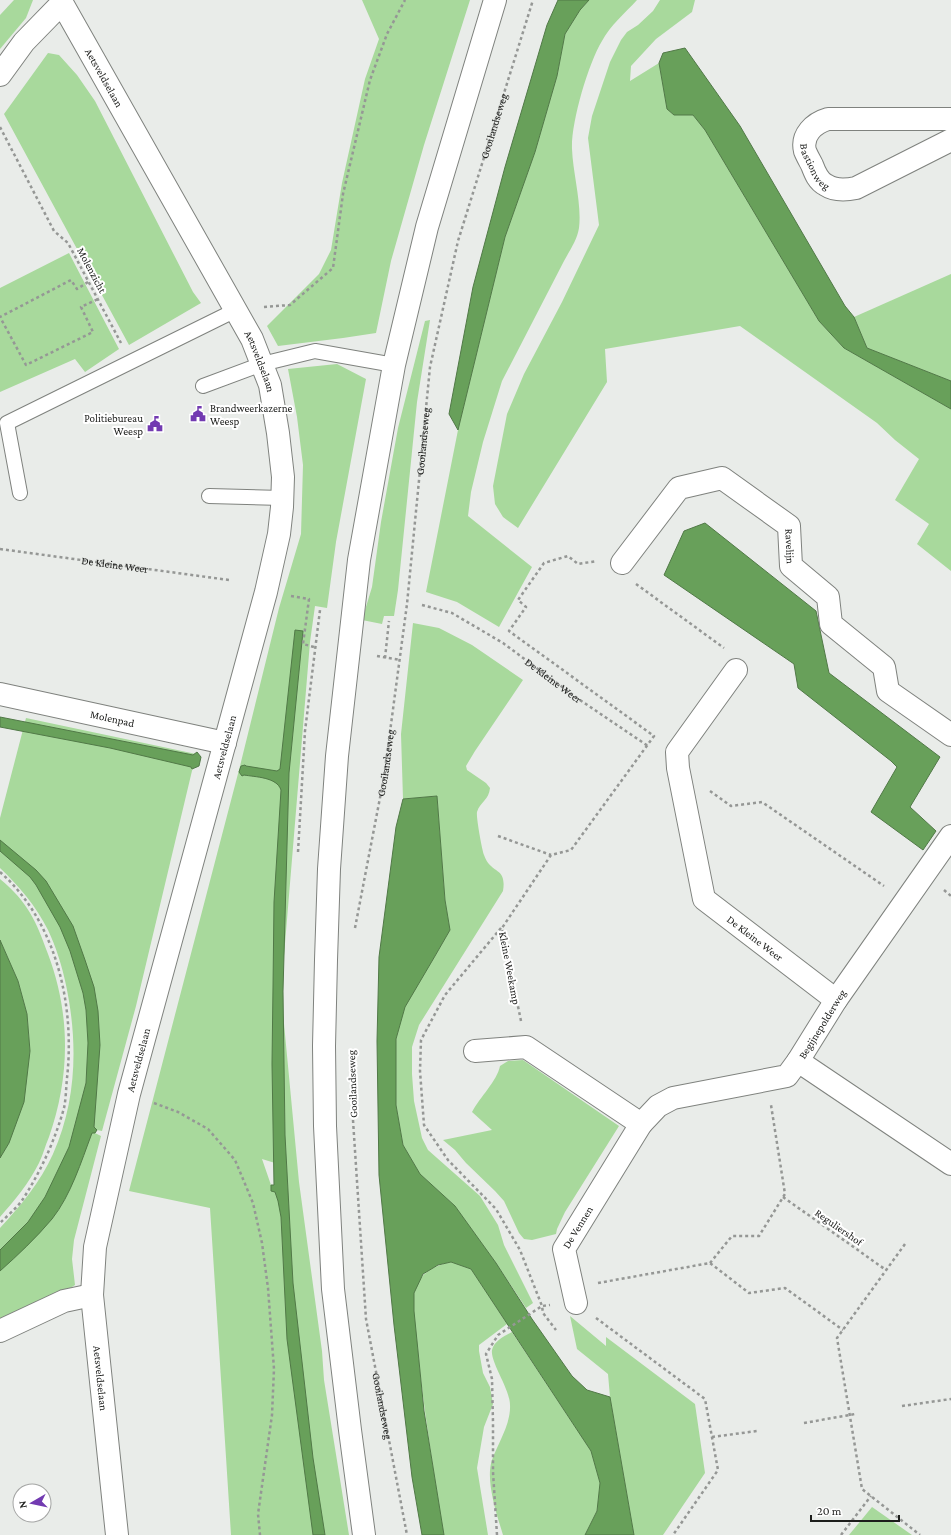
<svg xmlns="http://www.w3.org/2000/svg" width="951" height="1535" font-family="'Crimson Pro',serif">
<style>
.green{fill:#a8d99c;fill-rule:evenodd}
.water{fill:#68a05a;stroke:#517947}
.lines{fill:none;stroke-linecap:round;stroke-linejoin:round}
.lane-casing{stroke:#7f827e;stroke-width:16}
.street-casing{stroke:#7f827e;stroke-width:24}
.secondary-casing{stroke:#7f827e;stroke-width:24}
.primary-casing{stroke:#7f827e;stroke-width:24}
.path{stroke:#959795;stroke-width:2.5;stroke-dasharray:3 3;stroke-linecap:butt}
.lane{stroke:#fff;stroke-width:14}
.street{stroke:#fff;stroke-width:22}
.secondary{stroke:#fff;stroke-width:22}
.primary{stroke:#fff;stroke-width:22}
.labels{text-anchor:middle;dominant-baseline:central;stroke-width:4;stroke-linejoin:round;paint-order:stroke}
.street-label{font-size:11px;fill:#1c1d1b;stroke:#fff}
.poi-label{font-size:11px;fill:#1c1d1b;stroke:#fff;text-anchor:start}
</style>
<rect width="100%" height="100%" fill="#e9ece9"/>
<g class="green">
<path d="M14,0H33L26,18L0,49V15Z"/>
<path d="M362,0H470L424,145L391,261L376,333L343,338L278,346L267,326L319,274L331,250L342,183L365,79L379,39Z"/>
<path d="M589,0H637C625,13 610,26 602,41C588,64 571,123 572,149C573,174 582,204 579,228C577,240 570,250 564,261L502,381L483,442L471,492L468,516L532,567L499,627L457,602L426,592L458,430L505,237L535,152L557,76L565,34L580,10Z"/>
<path d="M660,0H695L692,12L656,39L631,66L630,81L659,63L667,109L674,115H693L705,130L819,321L844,348L951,409V571L917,544L929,524L895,500L919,459L895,440L877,423L740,326L605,349L607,382L518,528L503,517L495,504L493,486L507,414L524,374L562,302L599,225L588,138L592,116L610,62L621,40L627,32L638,25L653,11Z"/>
<path d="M48,53L59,55L77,75L95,101L193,292L201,303L129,345L4,114Z"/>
<path d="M69,253L119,349L85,372L75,359L0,392V288Z"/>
<path d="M951,274V381L867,348L854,317Z"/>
<path d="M430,320L417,402L398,590L394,616H384L382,624L362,620L372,587L381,522L398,428L425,321Z"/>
<path d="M337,364L366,379L336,542L327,608L315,606L310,642L281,992L299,1182L322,1351L324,1380L349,1535H231L210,1208L129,1191L240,766L279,608L301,534L303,465L297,417L288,369ZM262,1159L275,1163L274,1185H271Z"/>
<path d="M413,623L439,628L472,645L523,680L475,751L466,766L467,770L486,783L490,788C489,800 480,802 477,812C476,817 482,850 484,855C491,875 507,866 503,891L419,1025L412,1047V1074L414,1101L422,1138L428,1150L480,1196L498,1225L504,1245L533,1303L526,1308L496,1263L455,1206L420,1174L403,1145L396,1105V1039L404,1007L435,956L450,930L445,900L437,796L403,799L401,734Z"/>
<path d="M26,718L196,754L136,1006L102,1131L97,1130L95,1133L101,1136L74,1240L72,1259L75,1285L64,1292L0,1321V1228C21,1205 40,1183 53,1154C77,1100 78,1042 66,985C62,966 56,947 48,930C36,906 19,886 0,868V818Z"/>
<path d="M0,879C28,902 36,921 48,954C71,1015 70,1077 49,1137C45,1146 43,1155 39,1163C29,1183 15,1200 0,1217V1158L9,1143L30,1051L27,1014L18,981L0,940Z"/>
<path d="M523,1060L619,1126L565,1212L557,1229L556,1234L532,1240L524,1239L519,1233L504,1201L495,1191L466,1163L455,1150L443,1140L492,1130L472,1112C480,1097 497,1081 500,1066L508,1061Z"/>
<path d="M451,1262L471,1269L507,1324L479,1345V1351L483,1373L490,1387L493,1404L484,1427L477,1468L488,1535H444C434,1473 424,1413 418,1351C416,1334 410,1309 414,1293C419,1273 433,1266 451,1262Z"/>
<path d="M570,1316L606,1346V1337L695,1404L705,1473L663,1535H634L610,1397L608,1374L577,1349Z"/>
<path d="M512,1332L591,1451L600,1483L597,1511L585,1535H503C497,1515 485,1480 492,1460C498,1443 511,1424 510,1405C510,1389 490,1362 492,1350C494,1341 505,1336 512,1332Z"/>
<path d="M872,1507L912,1535H849Z"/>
</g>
<g class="water">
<path d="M558,0H589L580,10L565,34L557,76L535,152L505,237L458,430L449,414L473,287L505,167L547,25Z"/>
<path d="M685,48L740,126L845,306L854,317L867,348L951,381V409L844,348L819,321L705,130L693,115H674L667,109L659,63L663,53Z"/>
<path d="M705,523L816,611L829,673L940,757L910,807L936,831L923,850L871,812L897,767L891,761L798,688L794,664L664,575L684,531Z"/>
<path d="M295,630L303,631L289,773L283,991L285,1135L293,1283L313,1458L325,1535H313L287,1339L281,1217L278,1201L275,1192L271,1191V1185H274L272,1064L273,987L274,902L281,790C277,777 255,777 244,775L242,776L239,772L241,766L245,765L246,766L277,771L280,769Z"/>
<path d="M0,717L193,755L197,752L201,757L199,766L192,769L191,767L110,748L0,727Z"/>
<path d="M437,796L445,900L450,930L435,956L405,1007L396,1039V1105L403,1145L420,1174L455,1206L496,1263L532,1319L572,1376L587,1390L610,1397L634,1535H585L597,1511L600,1483L591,1451L471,1269L451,1262L438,1265L423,1274L414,1293V1311L424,1411L444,1535H422L412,1477L394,1325L379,1175L377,1041L379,957L396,827L403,799Z"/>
<path d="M0,840L36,870L46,881L73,926L85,960L94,987L98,1011L100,1045L94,1127L97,1130L95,1133H92C81,1162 71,1195 52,1219C36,1238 18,1255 0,1271V1250L28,1222L45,1197L69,1147L86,1083L88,1043L86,1010L83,993L70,951L60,927L36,885L30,877L0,851Z"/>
<path d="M0,940L18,981L27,1014L30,1051L24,1102L9,1143L0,1158Z"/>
</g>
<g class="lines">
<defs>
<g id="lane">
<path d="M203,386L262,364L315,351L394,365"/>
<path d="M20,493L7,423L236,310"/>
<path d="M209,496L282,498"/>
</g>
<g id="street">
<path id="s5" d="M951,119H828C814,123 801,135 805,151C807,156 810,161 812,165C815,173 818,181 826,185C835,191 846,190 856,188L951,140"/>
<path id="s6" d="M622,563L679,488L722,478L789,526L791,566L828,597L831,624L884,667L888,691L951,735"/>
<path id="s7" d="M736,670L677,752L678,768L704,899L836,1000"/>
<path id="s8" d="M0,694L225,743"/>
<path d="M951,836L836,1000L798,1061L951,1164"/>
<path d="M475,1051L526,1047L641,1124"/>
<path id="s9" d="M576,1303L564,1249L641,1124L658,1106L673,1098L787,1076L798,1061"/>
<path d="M0,1331L64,1301L92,1295"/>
</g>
<g id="secondary">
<path id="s10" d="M0,75L24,42L62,3L252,339L270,385L278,433L283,477L282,507L279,534L266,592L129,1094L95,1247L92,1295L117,1535"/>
</g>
<path id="primary" d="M364,1535L350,1430L333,1289L325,1126L324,1046L326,960L329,869L337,756L359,560L394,365L427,227L495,0"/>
</defs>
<use href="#lane" class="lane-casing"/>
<use href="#street" class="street-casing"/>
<use href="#secondary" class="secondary-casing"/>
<use href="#primary" class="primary-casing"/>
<g class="path">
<path d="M0,127L54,231L68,243L121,343"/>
<path d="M88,282L77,289L71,280L0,317L26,365L93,332L81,307L98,299"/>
<path d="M264,307L290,305L333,268L343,194L370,80L387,34L405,0"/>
<path id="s1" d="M0,549L229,580"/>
<path d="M636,584L724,648"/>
<path d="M291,596L309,599L303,644L314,647"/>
<path id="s2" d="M422,605L452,613L503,643L577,698L648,746"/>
<path d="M377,656L400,660"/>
<path d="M385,658L389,621"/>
<path d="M710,791L731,806L762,802L884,886"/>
<path d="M498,836L551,855"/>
<path d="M298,852L305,731L320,610"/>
<path d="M0,872C57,922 75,1006 67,1078C66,1088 66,1099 64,1108C55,1140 41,1171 23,1199C17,1208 7,1216 0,1223"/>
<path d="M944,890L951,896"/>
<path id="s3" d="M355,928L384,777L407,604L430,367L458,241L533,0"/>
<path d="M501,928L445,995L421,1040L420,1071L424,1125L448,1160L496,1209L520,1250L542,1306L543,1313L556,1330"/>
<path d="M521,1021L502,928L551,855L571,850L654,736L509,631L526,607L518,600L544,563L568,556L578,564L597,561"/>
<path d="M154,1103L178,1112L208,1129L235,1160L253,1203L262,1243L268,1288L274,1369L272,1415L258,1514L260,1535"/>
<path id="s4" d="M353,1120L366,1319L407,1535"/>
<path d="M783,1197L886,1270"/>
<path d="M905,1244L837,1338L862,1489L920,1535"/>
<path d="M710,1263L732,1236H759L785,1194L771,1105"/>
<path d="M598,1283L710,1263L749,1293L785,1288L843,1330"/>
<path d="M596,1318L705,1399L718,1470L673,1535"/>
<path d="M902,1406L951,1399"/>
<path d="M804,1423L855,1414"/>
<path d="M712,1437L757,1431"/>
<path d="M497,1535L493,1472V1422L492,1379L486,1354L498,1335L542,1306L550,1305"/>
<path d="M841,1535L871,1496"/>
</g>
<use href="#lane" class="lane"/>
<use href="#street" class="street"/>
<use href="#secondary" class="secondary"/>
<use href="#primary" class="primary"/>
</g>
<defs>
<symbol id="civic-bare" viewBox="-9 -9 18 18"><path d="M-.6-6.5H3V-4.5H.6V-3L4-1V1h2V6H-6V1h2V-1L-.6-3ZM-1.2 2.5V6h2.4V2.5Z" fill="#723ab1" stroke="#fff" stroke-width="2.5" paint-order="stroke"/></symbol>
</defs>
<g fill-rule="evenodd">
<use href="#civic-bare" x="187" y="403" width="22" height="22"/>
<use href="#civic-bare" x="144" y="413" width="22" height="22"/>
</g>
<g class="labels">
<g class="street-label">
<text stroke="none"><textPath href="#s10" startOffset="181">Aetsveldselaan</textPath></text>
<text stroke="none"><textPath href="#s3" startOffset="816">Gooilandseweg</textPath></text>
<text stroke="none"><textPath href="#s5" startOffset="185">Bastionweg</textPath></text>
<text transform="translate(92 270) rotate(62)">Molenzicht</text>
<text stroke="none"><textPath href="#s10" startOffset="505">Aetsveldselaan</textPath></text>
<text stroke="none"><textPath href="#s3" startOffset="492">Gooilandseweg</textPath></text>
<text stroke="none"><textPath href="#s6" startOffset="241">Ravelijn</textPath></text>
<text stroke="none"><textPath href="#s1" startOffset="116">De Kleine Weer</textPath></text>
<text stroke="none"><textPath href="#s2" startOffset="153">De Kleine Weer</textPath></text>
<text stroke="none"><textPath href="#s8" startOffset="115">Molenpad</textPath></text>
<text transform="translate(224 747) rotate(-75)">Aetsveldselaan</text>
<text stroke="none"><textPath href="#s3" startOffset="168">Gooilandseweg</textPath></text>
<text stroke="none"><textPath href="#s7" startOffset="315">De Kleine Weer</textPath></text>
<text transform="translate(510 968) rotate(79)">Kleine Weekamp</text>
<text transform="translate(822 1024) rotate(-58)">Begijnepolderweg</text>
<text transform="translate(138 1060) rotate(-75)">Aetsveldselaan</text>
<text transform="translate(352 1084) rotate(-92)">Gooilandseweg</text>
<text stroke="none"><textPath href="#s9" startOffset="81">De Vennen</textPath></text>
<text transform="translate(839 1227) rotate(35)">Reguliershof</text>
<text stroke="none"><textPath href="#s10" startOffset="1549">Aetsveldselaan</textPath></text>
<text stroke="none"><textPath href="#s4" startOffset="288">Gooilandseweg</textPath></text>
</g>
<g class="poi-label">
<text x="210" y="408">Brandweerkazerne<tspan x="210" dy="13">Weesp</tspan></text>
<text x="143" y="418" text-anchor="end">Politiebureau<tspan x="143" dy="13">Weesp</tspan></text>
</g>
</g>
<g transform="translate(32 1503) rotate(261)"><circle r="19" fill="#ffffff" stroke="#a4a5a4"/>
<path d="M0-3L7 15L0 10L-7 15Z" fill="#723ab1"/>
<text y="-6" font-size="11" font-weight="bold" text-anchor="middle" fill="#1c1d1b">N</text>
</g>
<path d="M811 1515v6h88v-6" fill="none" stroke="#1c1d1b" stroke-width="2"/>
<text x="817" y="1515" font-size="12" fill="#1c1d1b" stroke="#ffffff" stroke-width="3" paint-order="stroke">20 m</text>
</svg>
